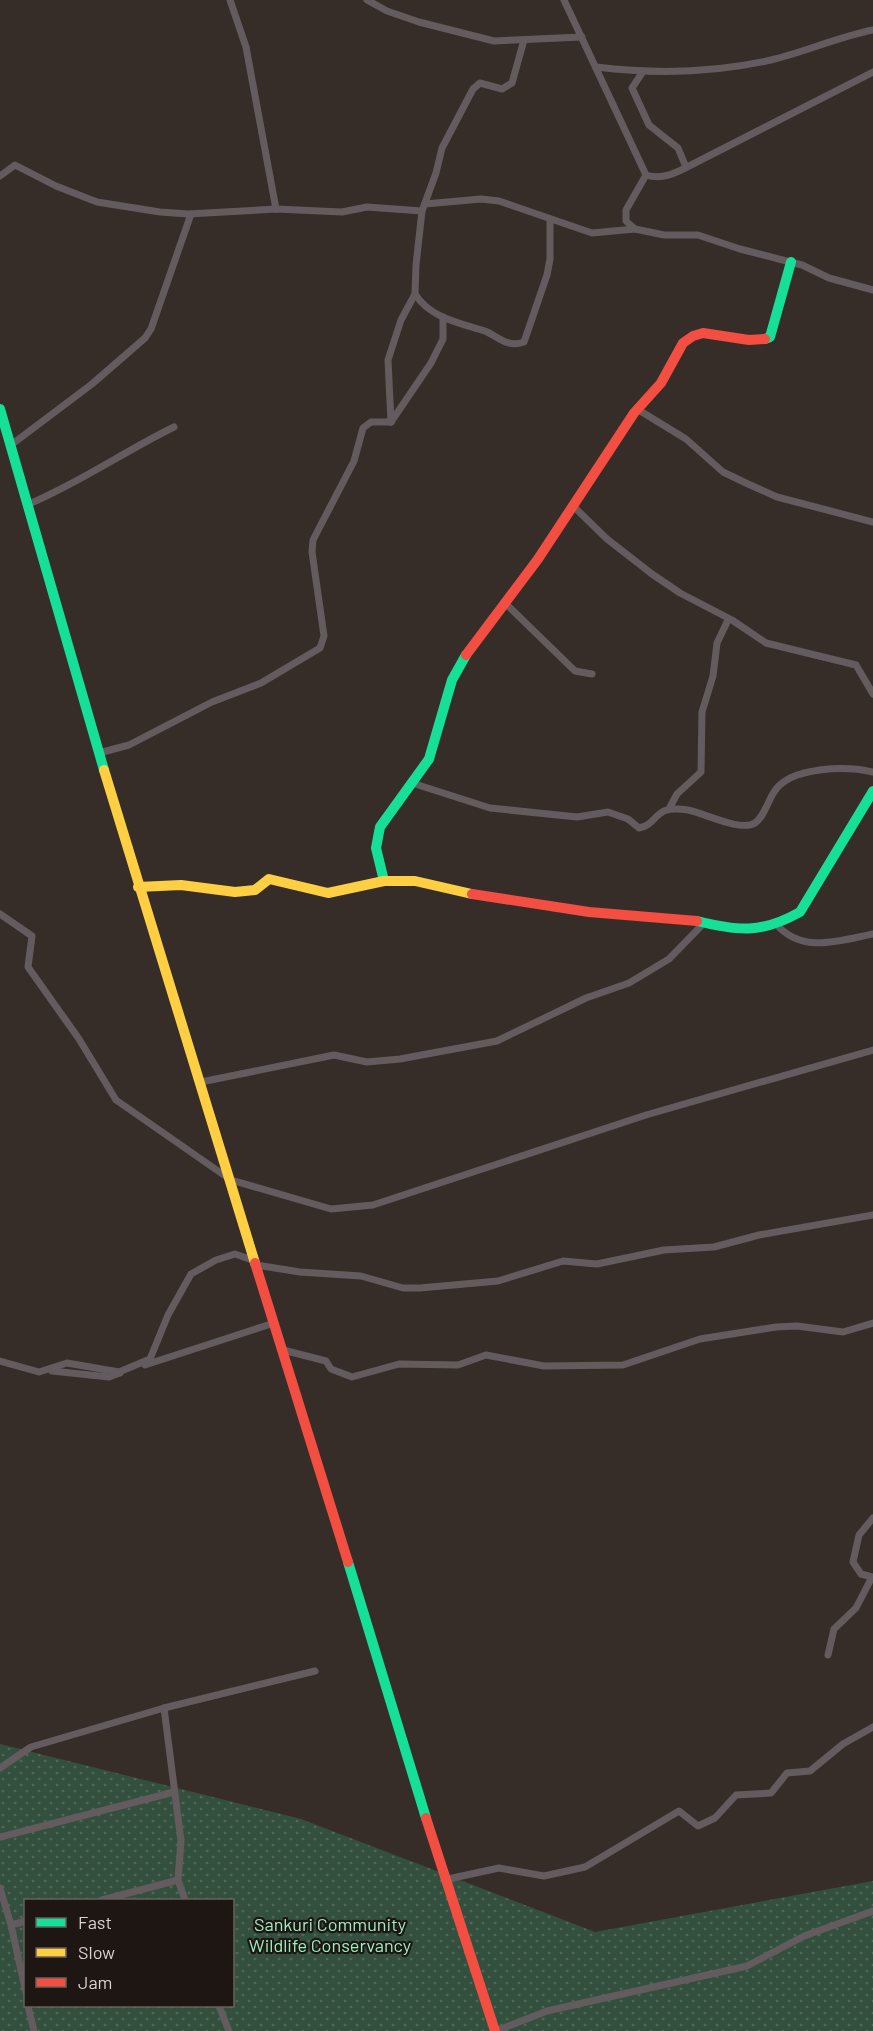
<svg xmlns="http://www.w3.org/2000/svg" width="873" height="2031" font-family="Barlow,sans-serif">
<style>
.park{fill:url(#park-dots);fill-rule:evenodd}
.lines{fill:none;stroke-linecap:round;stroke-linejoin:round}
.street{stroke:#645b5e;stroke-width:7}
.fast{stroke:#16e098;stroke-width:10}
.slow{stroke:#ffcf43;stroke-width:10}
.jam{stroke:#f24e42;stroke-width:10}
.labels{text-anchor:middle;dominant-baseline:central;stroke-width:4.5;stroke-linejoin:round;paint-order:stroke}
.park-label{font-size:18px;fill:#9cefc0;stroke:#1d1612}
</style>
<defs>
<pattern id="park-dots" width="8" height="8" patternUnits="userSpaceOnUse" patternTransform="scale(1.5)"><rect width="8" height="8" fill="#33503f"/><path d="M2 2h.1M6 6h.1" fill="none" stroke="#50685a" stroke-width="1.8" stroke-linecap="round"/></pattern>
</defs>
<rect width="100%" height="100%" fill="#362d29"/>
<path class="park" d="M0,1744L301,1819L595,1932L873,1881V2031H0ZM26,1900H232V2006H26Z"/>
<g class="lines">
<g class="street">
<path d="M230,0L246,47L276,209"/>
<path d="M367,0L387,11L419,22L494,41L582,37"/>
<path d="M564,0L646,175C664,181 679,171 695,163L873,72"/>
<path d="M524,40L512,83L502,89L480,83L473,89L442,148L436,173L422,211L416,265L415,294C430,318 460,323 485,331C499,337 507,348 524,342L547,275L550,259V220"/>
<path d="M596,67C653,74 714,73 771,60C805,52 838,37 873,30"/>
<path d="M642,73L632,88L649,125L678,148L686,167"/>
<path d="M0,176L15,165L56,186L97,202L160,212L188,214L276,209L342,212L367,207L422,211"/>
<path d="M425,204L481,199L499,201L592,233L635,229L664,235H698L740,249L802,265L829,278L873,290"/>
<path d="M635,229L626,221V210L646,175"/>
<path d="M637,409L686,439L723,472L748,484L777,497L873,522"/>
<path d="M391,422L388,360L401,320L415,294"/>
<path d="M391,422L431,363L443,339V317"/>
<path d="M11,445L92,384L145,338L151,329L191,214"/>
<path d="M29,504C79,483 125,451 174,427"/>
<path d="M572,505L607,539L652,574L680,593L732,620L766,643L856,665L873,694"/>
<path d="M504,602L575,671L592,674"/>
<path d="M99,753L129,745L212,702L261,683L320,648L324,636L312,552L313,540L354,461L363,428L371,422H391"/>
<path d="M412,783L490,808L577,817L608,812L628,819L639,828C660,824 652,804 688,810C704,813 740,832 755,823C764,817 768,801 774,792C790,766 847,766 873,772"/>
<path d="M669,809L677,794L701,772L702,712L713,676L717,643L728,620"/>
<path d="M0,914L32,936L28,967L79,1039L116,1100L231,1180L331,1209L373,1205L646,1115L873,1050"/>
<path d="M776,924C802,954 838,941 873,934"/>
<path d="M201,1082L334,1055L367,1062L400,1059L497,1041L586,998L629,983L669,959L704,923"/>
<path d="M256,1265L300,1272L361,1276L403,1288H420L498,1281L563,1261L597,1264L664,1250L714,1247L759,1235L873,1215"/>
<path d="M283,1350L326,1361L331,1369L352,1377L399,1364L458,1365L486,1355L544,1366L623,1365L700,1339L776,1327L797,1326L843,1332L873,1323"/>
<path d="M0,1361L39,1372L67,1363L119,1372L150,1359L168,1315L191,1274L216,1260L235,1254L255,1261"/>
<path d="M145,1365L274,1323"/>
<path d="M52,1371L109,1377L120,1373"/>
<path d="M828,1655L834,1629L856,1608L872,1577L861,1574L853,1562L859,1535L873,1518"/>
<path d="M164,1708L181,1841L178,1880L185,1900"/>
<path d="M0,1768L31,1747L164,1708L315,1671"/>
<path d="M0,1837L174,1792"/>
<path d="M448,1879L499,1868L544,1876L585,1867L679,1811L698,1826L715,1818L736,1795L771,1793L787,1773L810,1771L843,1744L873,1727"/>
<path d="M0,1888L11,1925L26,1921"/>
<path d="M102,1900L178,1880"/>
<path d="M11,1925L26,1993"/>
<path d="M28,2006L34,2031"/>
<path d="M219,2006L229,2031"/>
<path d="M496,2031L547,2011L747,1966L804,1936L873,1911"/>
</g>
<g class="fast">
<path d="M765,339L770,337L791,262"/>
<path d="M0,409L104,770"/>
<path d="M384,881L376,848L380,827L429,759L452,680L466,655"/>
<path d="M697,921C738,931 761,934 800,912L873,791"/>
<path d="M348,1562L426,1818"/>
</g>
<g class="slow">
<path d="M104,770L255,1263"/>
<path d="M138,887L181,885L235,892L255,890L269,879L328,893L384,881H415L472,894"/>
</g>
<g class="jam">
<path d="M466,655L538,559L634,413L661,383L683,343L693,336L703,333L749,340L765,339"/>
<path d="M472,894L589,912L697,921"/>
<path d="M255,1263L348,1562"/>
<path d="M426,1818L495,2031"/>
</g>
</g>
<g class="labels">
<g class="park-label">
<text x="330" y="1924">Sankuri Community<tspan x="330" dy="21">Wildlife Conservancy</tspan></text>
</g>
</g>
<rect x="24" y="1899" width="210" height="108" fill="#1d1612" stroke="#6a625d" stroke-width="1.5"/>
<rect x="36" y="1918" width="30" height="9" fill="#16e098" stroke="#6a625d" stroke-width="1.5"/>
<text x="78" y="1929" font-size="18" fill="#ddd3ce">Fast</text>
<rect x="36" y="1948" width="30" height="9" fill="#ffcf43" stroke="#6a625d" stroke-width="1.5"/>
<text x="78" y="1959" font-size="18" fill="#ddd3ce">Slow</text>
<rect x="36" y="1978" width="30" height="9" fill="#f24e42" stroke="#6a625d" stroke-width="1.5"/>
<text x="78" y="1989" font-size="18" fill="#ddd3ce">Jam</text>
</svg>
